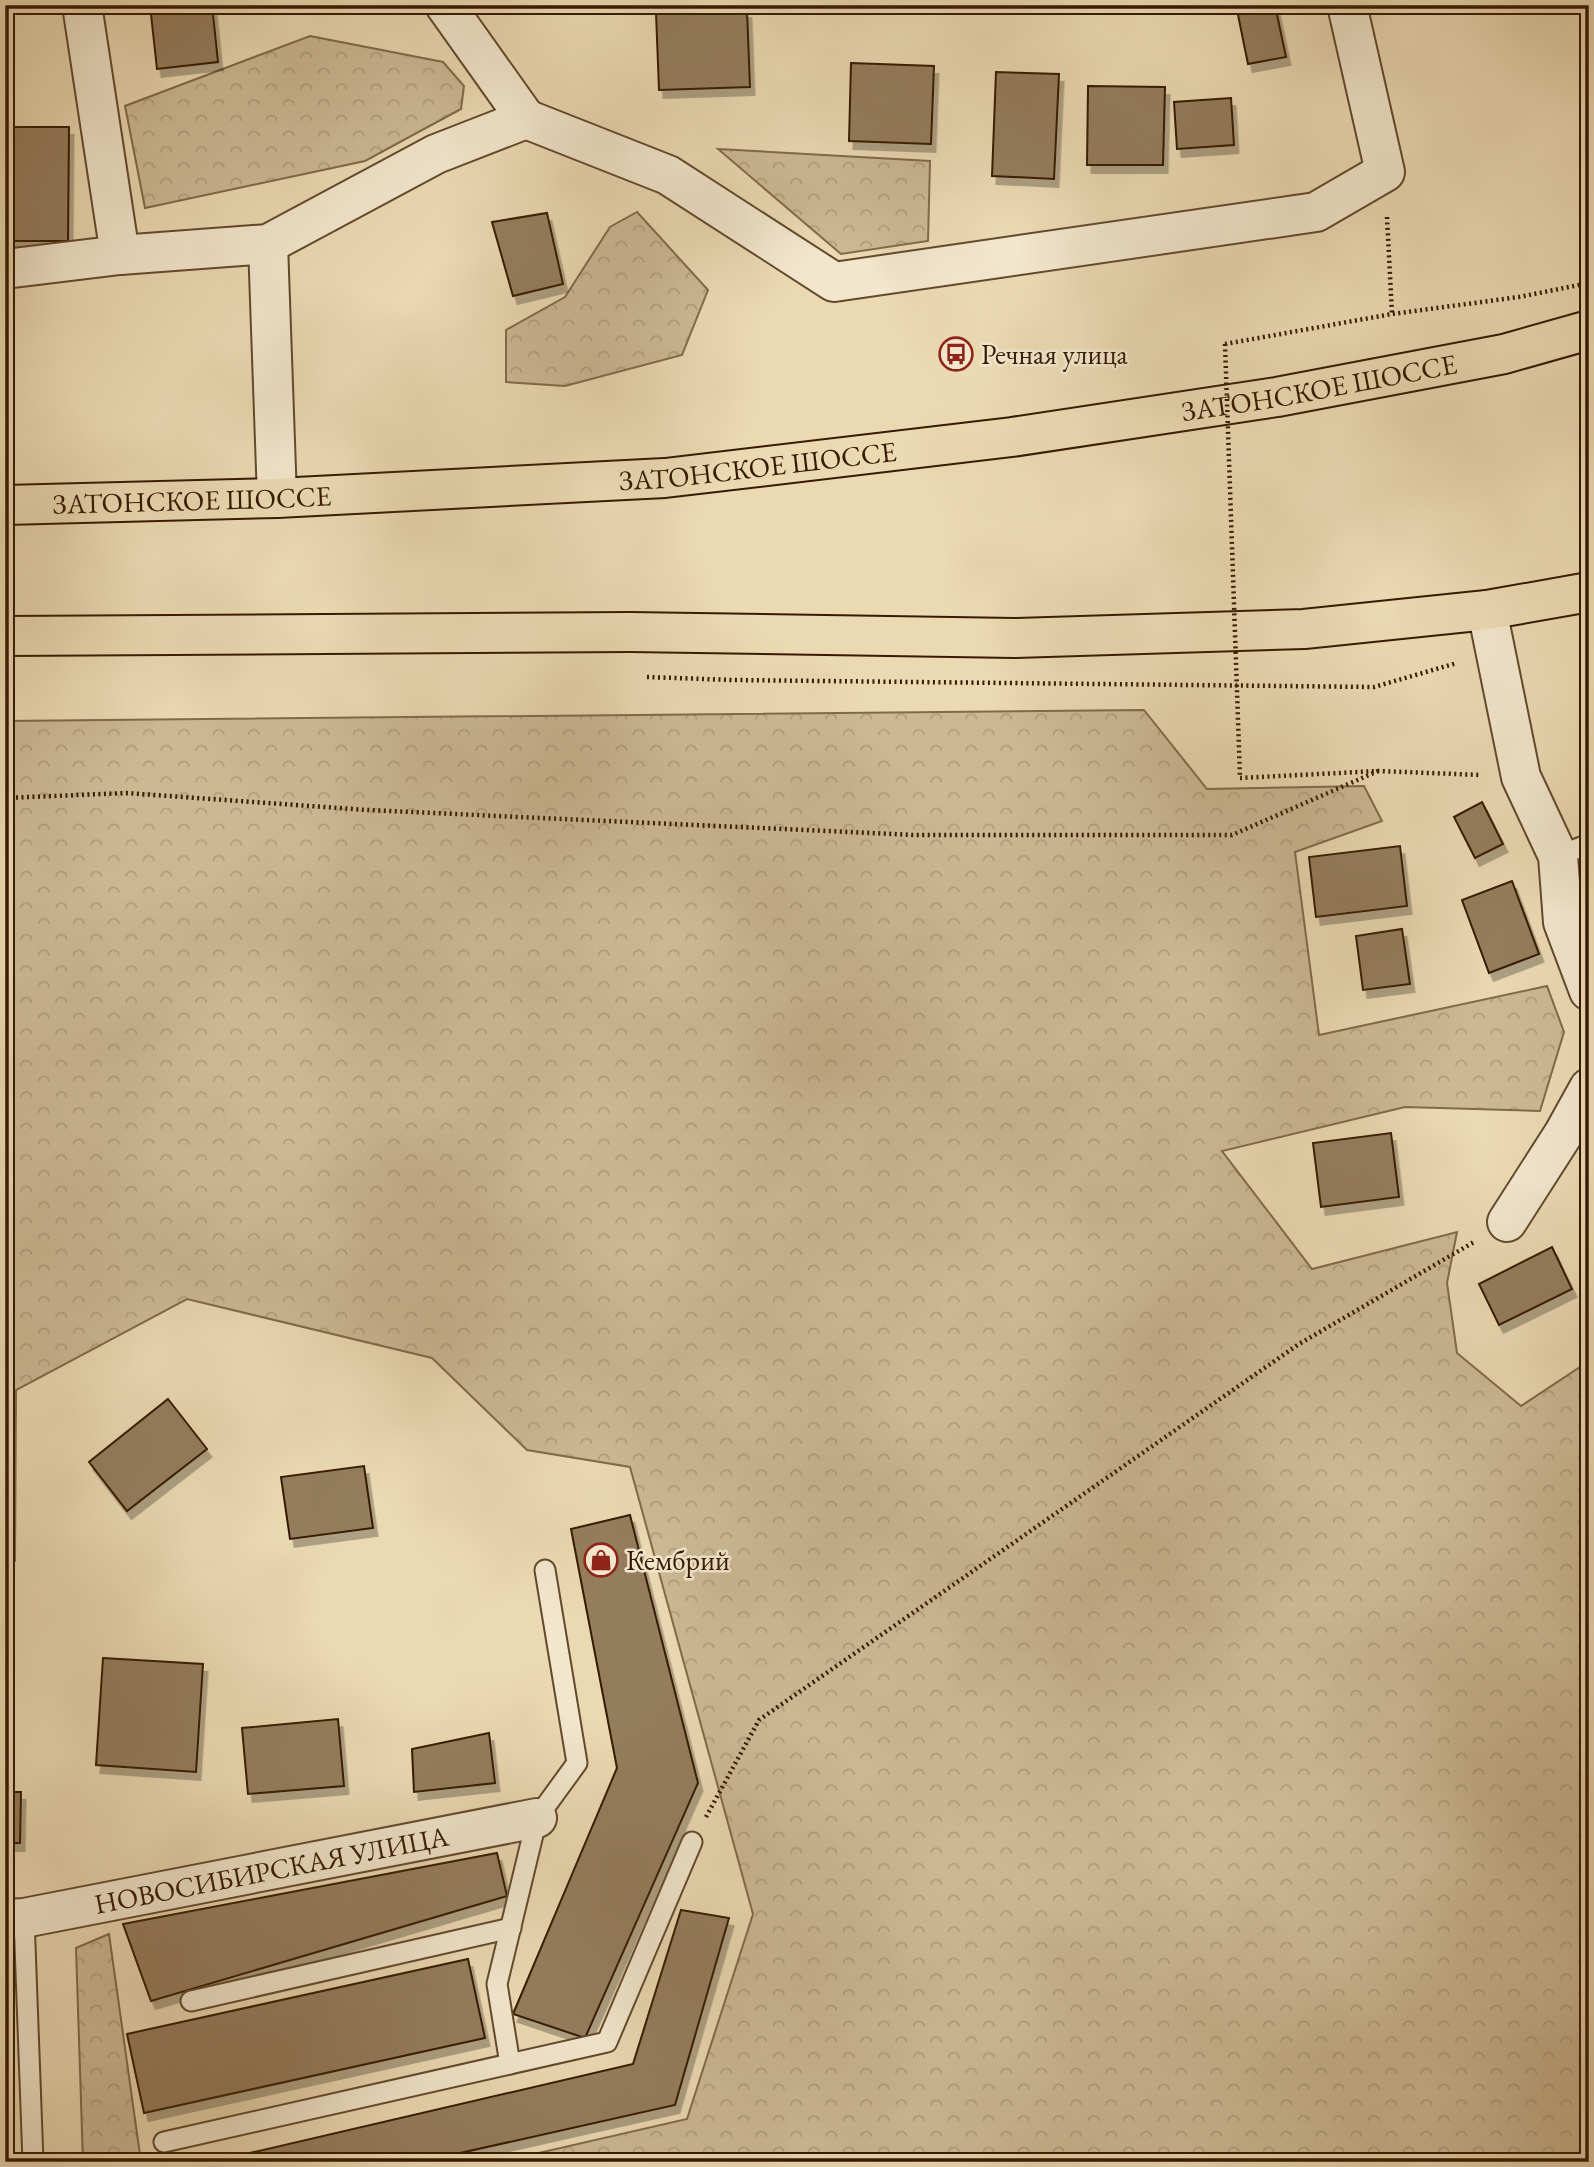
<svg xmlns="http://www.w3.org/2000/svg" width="1594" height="2167" font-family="'EB Garamond',serif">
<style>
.forest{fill:url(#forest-crowns);stroke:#816a4a;stroke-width:2}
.building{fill:#947d5d;stroke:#361a01;stroke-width:2;filter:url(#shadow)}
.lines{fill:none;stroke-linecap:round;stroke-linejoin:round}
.lane-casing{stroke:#634a2d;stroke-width:23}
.street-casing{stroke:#634a2d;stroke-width:42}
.primary-casing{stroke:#361a01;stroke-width:42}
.path{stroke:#361a01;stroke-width:4.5;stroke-dasharray:2 3.5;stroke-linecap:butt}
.lane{stroke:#f2e6cd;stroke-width:19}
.street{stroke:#f2e6cd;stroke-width:38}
.primary{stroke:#ebd9b2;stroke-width:38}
.path-bridge{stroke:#361a01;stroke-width:4.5;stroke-dasharray:2 3.5;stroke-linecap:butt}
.labels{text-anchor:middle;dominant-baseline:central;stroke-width:5;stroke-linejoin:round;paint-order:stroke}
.poi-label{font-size:28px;fill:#361a01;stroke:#f2e6cd;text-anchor:start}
.street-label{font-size:28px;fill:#361a01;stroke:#f2e6cd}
</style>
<defs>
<pattern id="forest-crowns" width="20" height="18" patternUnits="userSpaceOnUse" patternTransform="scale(1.75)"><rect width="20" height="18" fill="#ccb994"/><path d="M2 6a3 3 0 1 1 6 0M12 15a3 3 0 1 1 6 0" fill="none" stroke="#b09e7e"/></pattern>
<filter id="shadow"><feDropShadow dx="4.5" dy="8" stdDeviation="0" flood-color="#0004"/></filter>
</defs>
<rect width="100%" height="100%" fill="#ebd9b2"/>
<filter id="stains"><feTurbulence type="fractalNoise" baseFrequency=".00286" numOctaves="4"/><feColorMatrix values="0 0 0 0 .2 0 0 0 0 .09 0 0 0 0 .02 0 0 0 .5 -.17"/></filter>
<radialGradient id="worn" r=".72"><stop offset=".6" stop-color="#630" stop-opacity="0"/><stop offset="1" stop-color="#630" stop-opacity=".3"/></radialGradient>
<g class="forest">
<path d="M310,36L443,62L464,86L461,109L365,161L145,208L125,106Z"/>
<path d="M718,149L930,161L928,241L841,254Z"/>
<path d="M637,212L708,290L682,355L565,386L506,382V330L565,297L610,227Z"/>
<path d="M1144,710L1207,789L1364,786L1382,821L1295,852L1319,1035L1547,986L1564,1032L1540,1111L1405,1107L1222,1151L1312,1269L1457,1232L1447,1283L1457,1353L1521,1406L1586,1363L1589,1358V2162H499L687,2119L753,1914L630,1467L527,1450L432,1358L187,1299L16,1390L15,1561L5,1564V721Z"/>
<path d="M109,1934L141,2162H83L76,1948Z"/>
</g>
<g class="building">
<path d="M150,5H212L218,62L157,69Z"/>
<path d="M1236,5H1275L1286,57L1248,64Z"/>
<path d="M747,10L750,87L659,90L656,13Z"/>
<path d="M851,63L934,66L931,144L849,141Z"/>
<path d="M996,72L1059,74L1054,179L992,176Z"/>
<path d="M1088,86L1165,87L1163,165H1087Z"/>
<path d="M1231,98L1234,145L1177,149L1174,102Z"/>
<path d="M5,127H69L68,241H5Z"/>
<path d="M547,213L563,284L513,296L492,222Z"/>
<path d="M1482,802L1503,844L1475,858L1454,817Z"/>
<path d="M1400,846L1407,906L1316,917L1309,857Z"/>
<path d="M1512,881L1539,954L1489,973L1462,900Z"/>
<path d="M1402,929L1410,984L1363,990L1356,936Z"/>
<path d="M1391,1133L1399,1197L1321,1207L1313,1143Z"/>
<path d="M1552,1247L1572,1289L1499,1325L1479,1284Z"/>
<path d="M168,1399L207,1449L127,1511L89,1462Z"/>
<path d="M364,1466L373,1528L290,1539L281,1477Z"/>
<path d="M630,1515L698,1783L585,2038L513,2014L617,1768L571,1529Z"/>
<path d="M103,1658L203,1664L196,1772L96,1765Z"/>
<path d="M338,1719L344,1786L248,1794L242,1728Z"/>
<path d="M489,1733L495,1783L414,1792L412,1749Z"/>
<path d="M5,1792H21L20,1843H5Z"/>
<path d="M497,1853L507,1896L151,2001L123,1924Z"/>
<path d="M681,1910L729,1918L675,2105L420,2162H211L633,2064Z"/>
<path d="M468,1959L485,2038L144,2113L127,2034Z"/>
</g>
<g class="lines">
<defs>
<g id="lane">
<path d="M1558,856L1589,844"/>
<path d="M24,1918L33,2162"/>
<path d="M191,2001L511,1928"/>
<path d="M510,2064L497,1984L537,1818L577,1763L545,1570"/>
<path d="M164,2142L607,2042L692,1842"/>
</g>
<g id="street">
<path d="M82,5L120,255"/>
<path d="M445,5L526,119"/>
<path d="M526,119L668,175L834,282L1316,212L1385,172L1347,5"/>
<path d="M268,244L277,498"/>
<path d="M5,269L120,255L268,244L436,154L526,119"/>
<path d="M1487,610L1521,777L1558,856L1563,922L1589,991"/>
<path d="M1507,1222L1564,1133L1589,1088"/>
<path id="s1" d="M5,1919L24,1918L537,1818"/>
</g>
<g id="primary">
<path id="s2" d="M5,505L277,498L665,478L1012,437L1277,397L1504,354L1589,330"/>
<path d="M5,636L630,632L1015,638L1304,629L1487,610L1589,592"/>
</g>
</defs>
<use href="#lane" class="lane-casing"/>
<use href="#street" class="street-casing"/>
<use href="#primary" class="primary-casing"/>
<g class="path">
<path d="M1387,217L1392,314"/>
<path d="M1225,344L1392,314L1519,297L1589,283"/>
<path d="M647,677L732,680L1374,687L1457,663"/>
<path d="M1240,778L1378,771L1481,775"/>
<path d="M5,798L126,793L367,810L914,835H1232L1378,771"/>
<path d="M706,1817L759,1720L1299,1344L1474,1242"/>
</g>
<use href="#lane" class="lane"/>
<use href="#street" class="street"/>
<use href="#primary" class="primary"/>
<path class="path-bridge" d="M1225,344L1240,778"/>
</g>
<defs>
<symbol id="bus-ring" viewBox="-11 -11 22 22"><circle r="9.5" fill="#f2e6cd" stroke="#8f2418" stroke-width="1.5"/><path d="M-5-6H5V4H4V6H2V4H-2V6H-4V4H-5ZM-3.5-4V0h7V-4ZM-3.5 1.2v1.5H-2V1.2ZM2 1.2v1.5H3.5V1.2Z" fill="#8f2418"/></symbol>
<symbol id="shop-ring" viewBox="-11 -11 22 22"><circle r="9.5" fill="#f2e6cd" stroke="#8f2418" stroke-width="1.5"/><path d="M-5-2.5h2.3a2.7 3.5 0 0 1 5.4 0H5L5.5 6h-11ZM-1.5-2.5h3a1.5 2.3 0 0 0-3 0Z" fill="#8f2418"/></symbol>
</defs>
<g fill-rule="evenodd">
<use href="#bus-ring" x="937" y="335" width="38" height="38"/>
<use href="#shop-ring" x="582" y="1541" width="38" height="38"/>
</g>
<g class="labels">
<g class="poi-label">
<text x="981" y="354">Речная улица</text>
<text x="626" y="1560">Кембрий</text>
</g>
<g class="street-label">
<text stroke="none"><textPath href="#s2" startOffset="1321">ЗАТОНСКОЕ ШОССЕ</textPath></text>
<text stroke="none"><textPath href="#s2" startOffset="754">ЗАТОНСКОЕ ШОССЕ</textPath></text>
<text stroke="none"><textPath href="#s2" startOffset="187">ЗАТОНСКОЕ ШОССЕ</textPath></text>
<text stroke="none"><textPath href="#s1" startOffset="271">НОВОСИБИРСКАЯ УЛИЦА</textPath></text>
</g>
</g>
<rect width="1594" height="2167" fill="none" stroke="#ebd9b2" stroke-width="28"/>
<rect x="7" y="7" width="1580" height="2153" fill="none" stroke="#361a01" stroke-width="3.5"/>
<rect x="14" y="14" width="1566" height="2139" fill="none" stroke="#361a01" stroke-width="2"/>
<rect width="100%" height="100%" filter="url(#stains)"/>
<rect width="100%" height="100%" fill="url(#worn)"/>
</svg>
